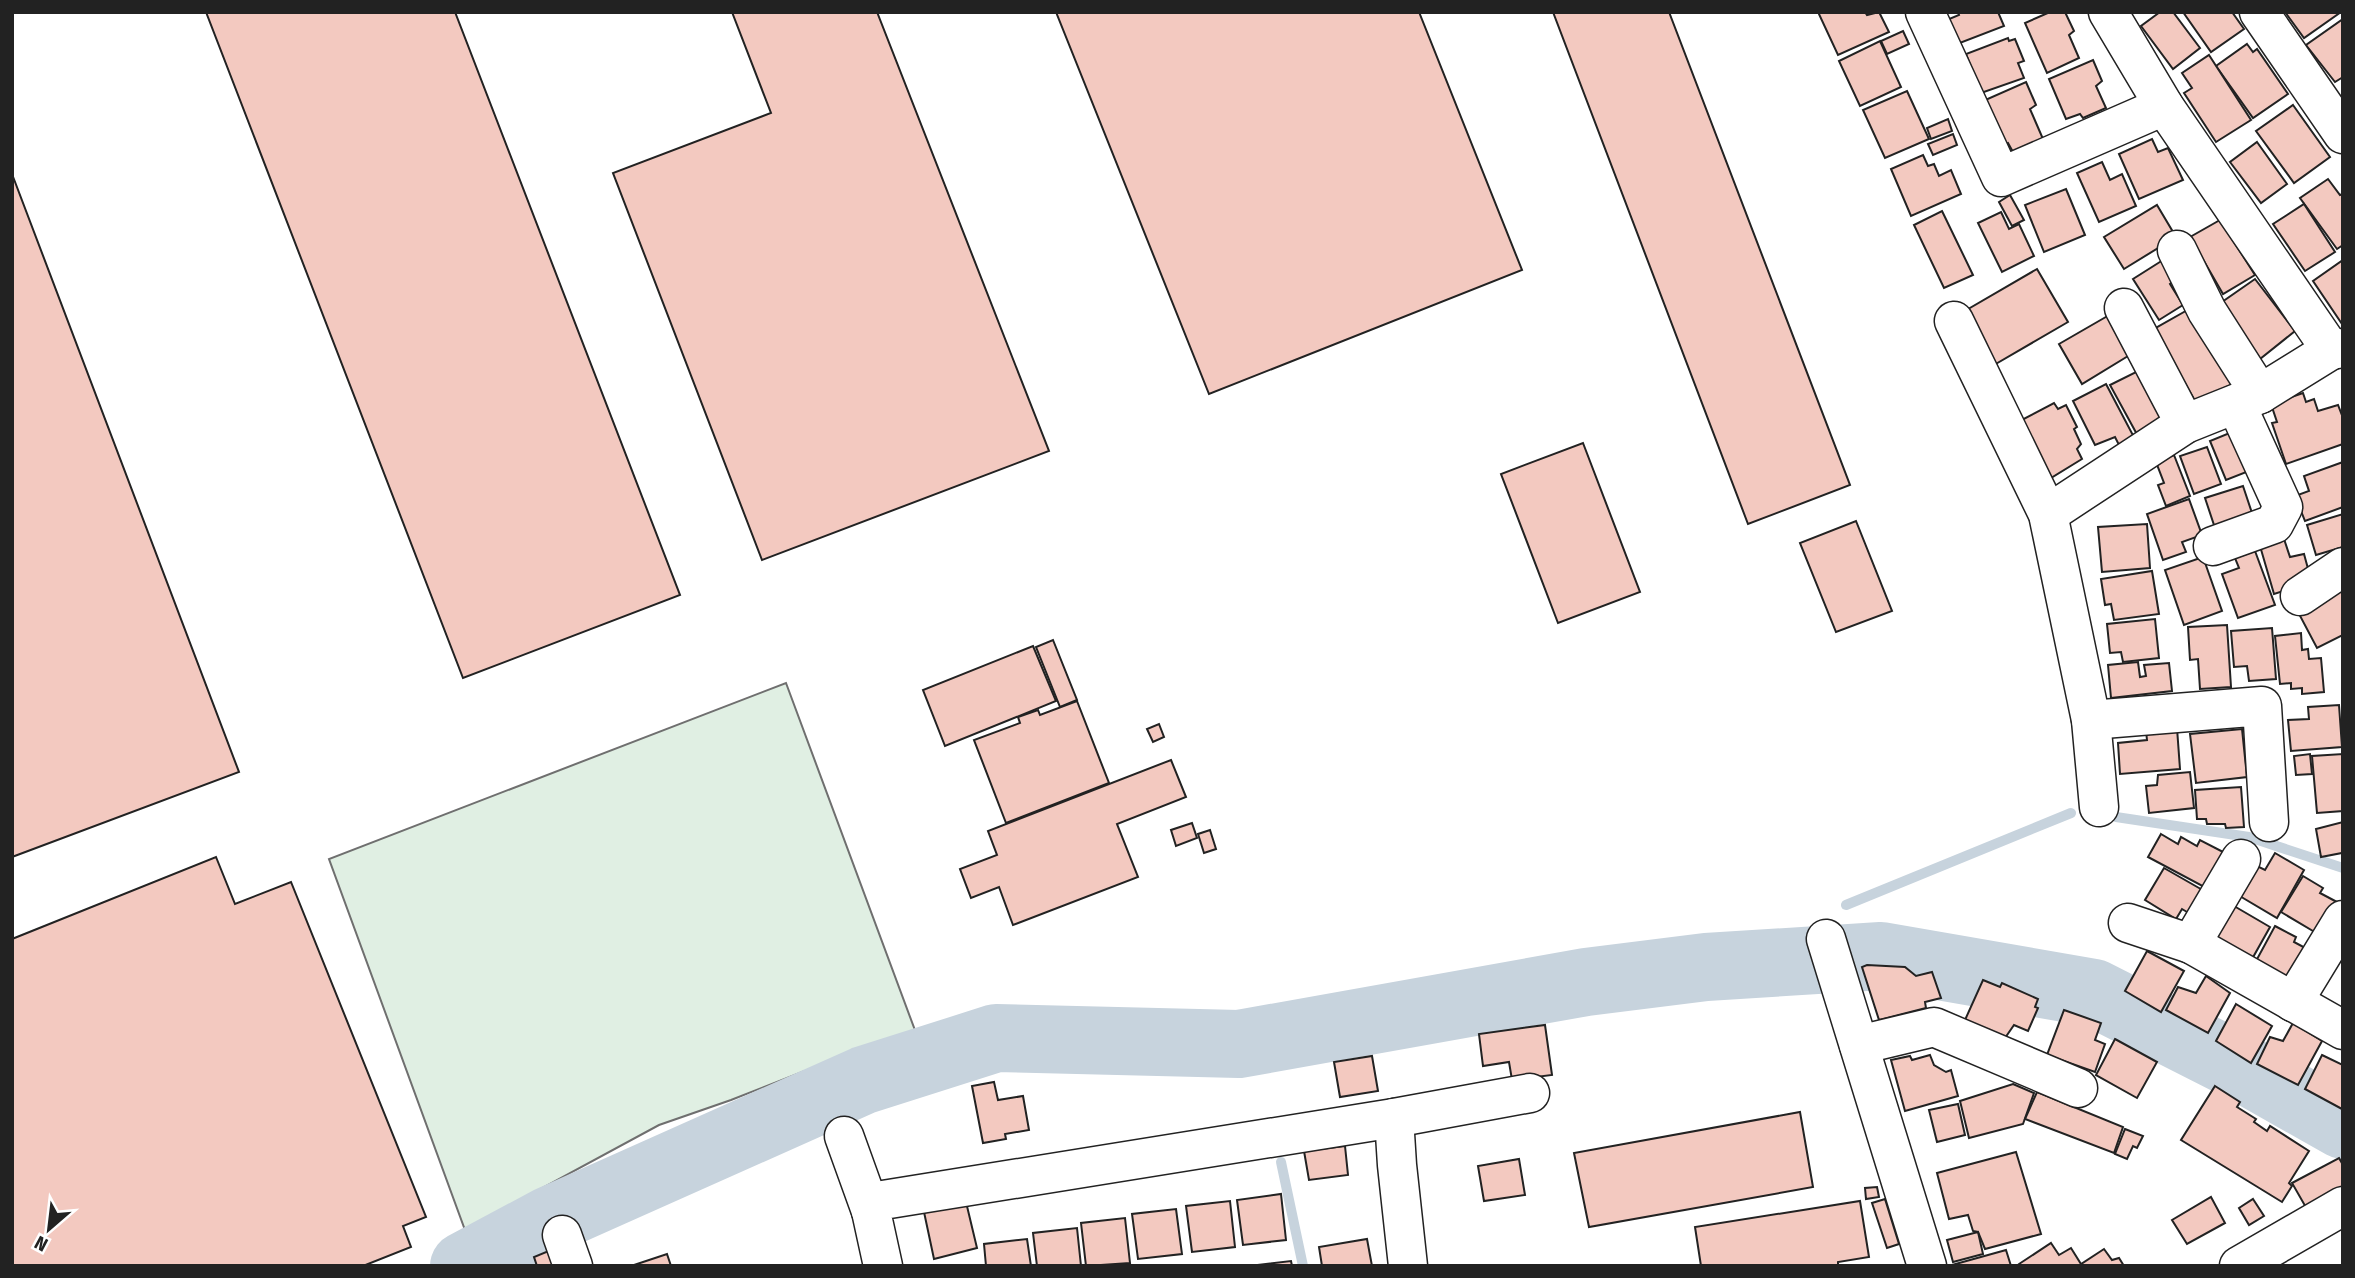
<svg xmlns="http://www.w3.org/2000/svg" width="2355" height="1278" font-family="'Fira Sans Condensed',sans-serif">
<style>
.green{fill:#e0efe3;stroke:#6f6f6f;stroke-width:2}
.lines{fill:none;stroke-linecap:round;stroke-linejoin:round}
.stream{stroke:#c7d3dd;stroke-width:10}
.river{stroke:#c7d3dd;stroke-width:68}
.building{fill:#f3c9c0;stroke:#222;stroke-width:2}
.minor-casing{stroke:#222;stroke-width:41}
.minor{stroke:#fff;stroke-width:38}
</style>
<rect width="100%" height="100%" fill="#fff"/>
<path class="green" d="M786,683L916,1033L810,1069L731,1100L659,1125L465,1230L329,859Z"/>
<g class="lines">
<g class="stream">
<path d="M2116,817L2249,837L2343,868"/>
<path d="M1846,905L2071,813"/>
<path d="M1281,1162L1303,1266"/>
</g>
<path class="river" d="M464,1266L550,1220L864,1080L996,1038L1239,1044L1586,982L1706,967L1881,956L2094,993L2244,1069L2343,1125"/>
</g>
<g class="building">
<path d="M206,12H455L680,595L463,678Z"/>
<path d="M732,12H877L1049,451L762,560L613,173L771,113Z"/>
<path d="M1056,12H1419L1522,270L1209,394Z"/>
<path d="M1553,12H1669L1850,485L1748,524Z"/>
<path d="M1818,12H1865L1867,15L1879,12L1889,32L1838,55Z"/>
<path d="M1958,12H1998L2004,26L1952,46L1942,22L1959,15Z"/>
<path d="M2050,12H2065L2074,31L2069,35L2079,58L2047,73L2025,23Z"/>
<path d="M2160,12H2173L2200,48L2173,69L2141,26Z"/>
<path d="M2183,12H2232L2244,29L2211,52Z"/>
<path d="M2285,12H2341L2304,38Z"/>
<path d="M2343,19V77L2335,82L2306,45Z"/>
<path d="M1903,31L1909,44L1887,54L1881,41Z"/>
<path d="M2008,38L2009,41L2015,39L2024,61L2018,63L2024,78L1981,93L1966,54Z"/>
<path d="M1880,41L1901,87L1860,106L1839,61Z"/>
<path d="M2247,44L2253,52L2257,49L2288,94L2253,118L2216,66Z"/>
<path d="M2209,55L2251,120L2216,142L2184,93L2192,88L2182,73Z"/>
<path d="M2093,60L2102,81L2096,86L2106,108L2083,118L2080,114L2066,119L2049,79Z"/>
<path d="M2026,82L2036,105L2030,109L2043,139L2013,152L2008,143L2001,146L1983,101Z"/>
<path d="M1907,91L1929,139L1885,158L1863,110Z"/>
<path d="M2293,105L2330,157L2294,183L2256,131Z"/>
<path d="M1948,119L1952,131L1931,139L1927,128Z"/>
<path d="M1953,134L1957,145L1933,155L1928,144Z"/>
<path d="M2152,139L2158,152L2168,148L2183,180L2139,199L2119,154Z"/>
<path d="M2257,142L2287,184L2261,203L2230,162Z"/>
<path d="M1923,155L1928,166L1934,164L1939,176L1951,170L1961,194L1911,216L1891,169Z"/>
<path d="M2102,162L2110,180L2122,174L2136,206L2099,222L2077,173Z"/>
<path d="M12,174L239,772L12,857Z"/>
<path d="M2328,179L2340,195L2343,194V245L2337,249L2300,198Z"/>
<path d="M2066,189L2085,235L2044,252L2025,205Z"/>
<path d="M2010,195L2024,220L2012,226L1999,202Z"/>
<path d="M2304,204L2335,252L2305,271L2273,224Z"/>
<path d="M2157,205L2176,237L2124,269L2104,237Z"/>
<path d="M1942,211L1973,275L1944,288L1914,225Z"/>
<path d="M2001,212L2009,229L2019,224L2034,256L2002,272L1978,223Z"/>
<path d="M2220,220L2255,275L2223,294L2190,237Z"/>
<path d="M2163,260L2176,279L2170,284L2183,305L2159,320L2133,279Z"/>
<path d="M2343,260V324H2342L2313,281Z"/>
<path d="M2037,269L2068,322L1994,365L1963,312Z"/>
<path d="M2255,279L2295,331L2260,359L2222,302Z"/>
<path d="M2191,308L2236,388L2199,408L2154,329Z"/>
<path d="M2111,314L2133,353L2082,384L2059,344Z"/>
<path d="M2142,369L2164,422L2139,438L2110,385Z"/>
<path d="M2106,384L2136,441L2121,449L2115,437L2095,445L2073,401Z"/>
<path d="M2303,393L2306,402L2314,399L2318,411L2338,405L2343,418V444L2286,464L2272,423L2277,422L2271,404Z"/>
<path d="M2054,403L2058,409L2066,405L2077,427L2074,429L2081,444L2077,449L2082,459L2046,481L2016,423Z"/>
<path d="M2232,432L2249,471L2226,480L2210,441Z"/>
<path d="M1583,443L1640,592L1558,623L1501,474Z"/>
<path d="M2207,447L2221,484L2194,494L2180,456Z"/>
<path d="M2174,455L2190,496L2166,506L2158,485L2164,483L2156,462Z"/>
<path d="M2343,462V507L2305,521L2295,496L2309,491L2304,476Z"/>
<path d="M2243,486L2253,516L2215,528L2205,498Z"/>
<path d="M2189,499L2202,535L2182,542L2186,552L2163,560L2147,514Z"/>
<path d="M2343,514V547L2316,555L2307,525Z"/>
<path d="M1856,521L1892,611L1836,632L1800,543Z"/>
<path d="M2147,524L2150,568L2102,572L2098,527Z"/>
<path d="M2284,539L2290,557L2304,554L2310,576L2296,587L2274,594L2260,546Z"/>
<path d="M2255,551L2275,605L2238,618L2222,574L2239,568L2235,558Z"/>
<path d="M2203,557L2222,611L2184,625L2165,570Z"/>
<path d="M2152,571L2159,614L2114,620L2111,604L2105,605L2101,579Z"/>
<path d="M2343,588V635L2317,648L2298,612Z"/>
<path d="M2155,619L2159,658L2123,662L2121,652L2110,653L2107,624Z"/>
<path d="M2227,625L2231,687L2200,689L2198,659L2190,660L2188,627Z"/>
<path d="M2272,628L2276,679L2249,681L2247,666L2234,667L2231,631Z"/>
<path d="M2301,633L2302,650L2308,649L2309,659L2321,658L2324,692L2302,694V688L2291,689V683L2280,684L2275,636Z"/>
<path d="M1053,640L1077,700L1060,707L1036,647Z"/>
<path d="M1033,646L1056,701L945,746L923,690Z"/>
<path d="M2138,662L2140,677L2146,676L2144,665L2169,663L2172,691L2111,698L2108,665Z"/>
<path d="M1077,701L1109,783L1006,823L974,740L1020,723L1018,717L1038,710L1040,715Z"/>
<path d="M2339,705L2342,747L2291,751L2288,720L2309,719L2308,707Z"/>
<path d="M1159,724L1164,737L1153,742L1147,729Z"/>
<path d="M2177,728L2180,769L2120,774L2118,743L2147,740L2146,731Z"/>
<path d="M2242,729L2247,777L2196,783L2190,734Z"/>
<path d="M2310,754L2312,774L2296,775L2294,756Z"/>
<path d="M2343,754V811L2317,813L2312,756Z"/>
<path d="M1171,760L1186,797L1117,824L1138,877L1013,925L999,887L971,898L960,869L997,855L988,831Z"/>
<path d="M2190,772L2194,808L2149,813L2146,786L2157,785L2158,775Z"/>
<path d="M2241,787L2244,827L2226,828L2225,824H2207L2206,819H2197L2195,790Z"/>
<path d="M2343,822V857L2342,853L2321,857L2316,829Z"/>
<path d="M1192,823L1197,838L1176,846L1171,830Z"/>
<path d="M1210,830L1216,849L1204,853L1198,834Z"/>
<path d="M2161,834L2178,844L2181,837L2197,846L2200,840L2227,854L2208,889L2148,857Z"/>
<path d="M2275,853L2304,870L2277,918L2238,895L2255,865L2265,870Z"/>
<path d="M216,857L235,904L291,882L426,1217L403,1226L411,1247L363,1266H12V939Z"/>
<path d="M2164,868L2206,892L2192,915L2182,909L2176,919L2145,900Z"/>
<path d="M2303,876L2323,888L2320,893L2337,902L2318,934L2281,912Z"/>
<path d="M2234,906L2270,927L2252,959L2215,937Z"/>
<path d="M2275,926L2296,937L2294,942L2309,950L2293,980L2256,961Z"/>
<path d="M2147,951L2184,971L2161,1012L2125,991Z"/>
<path d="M1867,965L1905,967L1916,976L1932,972L1941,998L1925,1002L1926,1008L1879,1020L1862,967Z"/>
<path d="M2206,976L2230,993L2208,1033L2166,1010L2178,987L2196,993Z"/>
<path d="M1983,980L2000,987L2002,983L2038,999L2035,1007L2038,1008L2028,1031L2014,1025L2005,1038L1965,1020Z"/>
<path d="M2236,1004L2272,1026L2251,1063L2216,1041Z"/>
<path d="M2064,1010L2101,1023L2095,1040L2105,1044L2095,1072L2047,1055Z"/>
<path d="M2293,1023L2322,1041L2298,1085L2257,1064L2270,1037L2283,1041Z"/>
<path d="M1545,1025L1552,1075L1512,1080L1509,1062L1483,1066L1479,1034Z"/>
<path d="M2115,1039L2157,1062L2137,1098L2096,1075Z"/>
<path d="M1930,1055L1934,1065L1946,1072L1951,1070L1958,1096L1905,1111L1891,1060L1910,1056L1912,1060Z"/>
<path d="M2322,1055L2343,1065L2342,1109L2305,1089Z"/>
<path d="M1372,1056L1378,1091L1340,1097L1334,1062Z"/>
<path d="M994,1082L998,1100L1023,1096L1029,1130L1005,1134L1006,1139L983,1143L972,1086Z"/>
<path d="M2013,1084L2034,1093L2023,1124L1969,1138L1960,1101Z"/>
<path d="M2215,1086L2240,1102L2237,1107L2256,1119L2254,1122L2267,1131L2270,1126L2309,1151L2289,1183L2292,1186L2282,1202L2181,1140Z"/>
<path d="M2037,1092L2123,1127L2114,1153L2025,1119Z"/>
<path d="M1958,1104L1965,1135L1937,1142L1929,1110Z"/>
<path d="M1800,1112L1813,1187L1589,1227L1574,1153Z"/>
<path d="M2125,1129L2143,1136L2137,1148L2133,1146L2127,1159L2115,1154Z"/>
<path d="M1345,1146L1348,1175L1309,1180L1304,1151Z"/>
<path d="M2016,1152L2041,1234L1985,1249L1978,1232L1973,1231L1968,1215L1949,1219L1937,1173Z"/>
<path d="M2339,1158L2343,1165V1192L2308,1211L2292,1183Z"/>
<path d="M1519,1159L1525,1195L1484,1201L1478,1166Z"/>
<path d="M1877,1187L1879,1197L1866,1199L1865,1188Z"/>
<path d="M1281,1194L1286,1240L1243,1245L1237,1200Z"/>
<path d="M2211,1197L2225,1223L2187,1244L2172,1220Z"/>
<path d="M1885,1199L1899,1244L1887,1248L1872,1203Z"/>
<path d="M2253,1199L2264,1216L2249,1225L2239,1208Z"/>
<path d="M1230,1201L1235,1247L1192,1252L1186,1206Z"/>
<path d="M1860,1201L1869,1257L1838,1262V1266H1701L1695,1227Z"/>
<path d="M966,1202L977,1248L934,1259L924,1212Z"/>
<path d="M1176,1209L1182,1254L1138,1259L1132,1214Z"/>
<path d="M1125,1218L1130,1263L1086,1266L1081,1223Z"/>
<path d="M1077,1228L1081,1266H1037L1033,1233Z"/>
<path d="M1978,1232L1983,1254L1953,1262L1947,1240Z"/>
<path d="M1027,1239L1031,1266H986L984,1244Z"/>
<path d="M1367,1239L1372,1266H1322L1319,1247Z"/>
<path d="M2051,1243L2059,1255L2071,1248L2081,1264L2104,1249L2112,1260L2119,1258L2124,1266H2020L2019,1264Z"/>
<path d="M551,1250L557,1266H537L534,1257Z"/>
<path d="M2006,1250L2011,1266L1952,1265Z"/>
<path d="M667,1254L671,1266H631Z"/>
<path d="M1291,1261L1292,1266H1249Z"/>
</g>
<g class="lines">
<defs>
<g id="minor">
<path d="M1925,12L2001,177L2164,106"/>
<path d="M2108,12L2164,106L2331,350L2343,348"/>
<path d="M2259,12L2343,134"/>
<path d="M2177,250L2207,311L2260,394"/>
<path d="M2124,308L2185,424"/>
<path d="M1954,321L2048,514L2091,720L2099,807"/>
<path d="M2048,514L2185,424L2260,394L2331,350"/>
<path d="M2213,546L2274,524L2283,507L2236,404"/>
<path d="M2300,596L2343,567"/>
<path d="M2091,720L2262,706L2269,822"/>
<path d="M2128,923L2191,944L2343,1030"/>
<path d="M1826,939L1927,1266"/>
<path d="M2191,944L2241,859"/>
<path d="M2293,1002L2343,920"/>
<path d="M1859,1045L1934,1027L2078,1088"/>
<path d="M1394,1118L1397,1165L1408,1266"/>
<path d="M844,1136L871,1211"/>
<path d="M562,1235L573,1266"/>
<path d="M883,1266L871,1211L883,1200L1394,1118L1530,1093"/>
<path d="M2239,1266L2343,1206"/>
</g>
</defs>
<use href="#minor" class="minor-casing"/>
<use href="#minor" class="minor"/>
</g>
<rect width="2355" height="1278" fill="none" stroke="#222222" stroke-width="28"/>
<g transform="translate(49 1229) rotate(208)" stroke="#ffffff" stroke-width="5" paint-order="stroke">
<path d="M0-5L12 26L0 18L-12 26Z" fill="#222222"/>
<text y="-10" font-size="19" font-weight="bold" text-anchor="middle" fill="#222222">N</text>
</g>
</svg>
